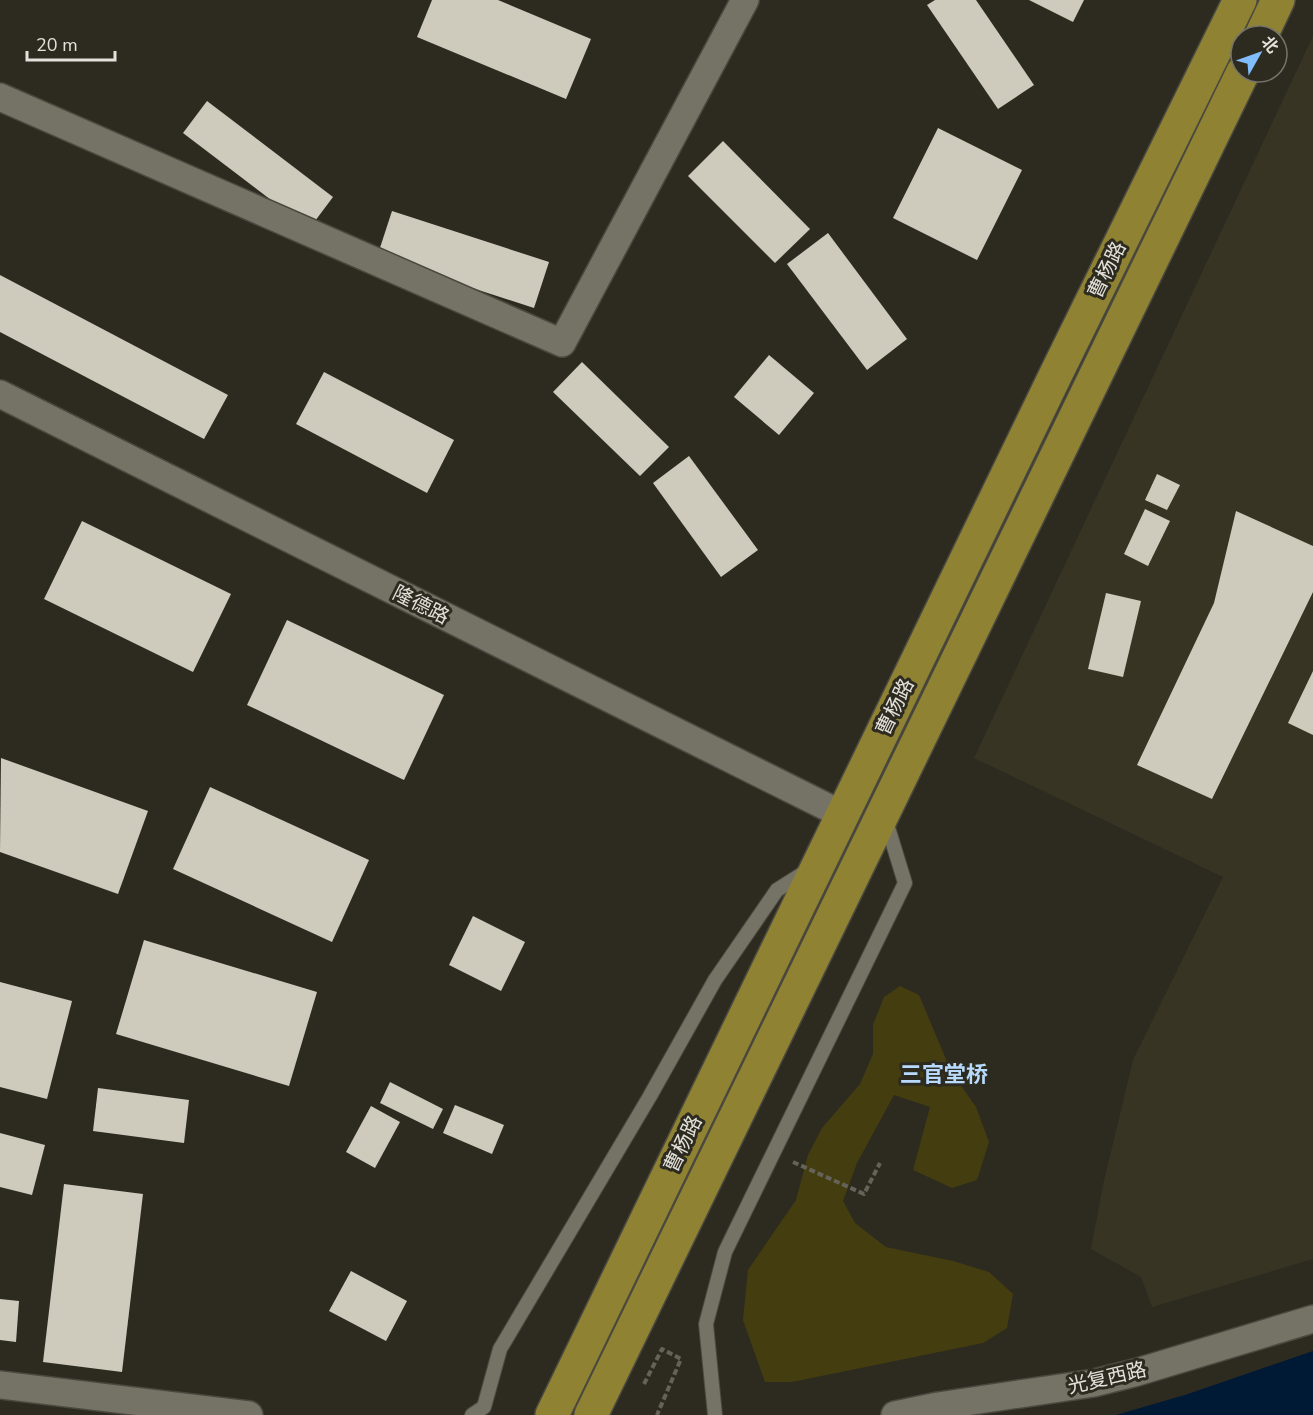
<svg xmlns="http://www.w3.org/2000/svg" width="1313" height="1415" font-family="'Nunito Sans','Noto Sans SC',sans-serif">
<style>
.built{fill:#373423}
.green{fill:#443d10}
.water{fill:#001a36}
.building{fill:#cecbbd}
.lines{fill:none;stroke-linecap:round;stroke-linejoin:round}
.lane-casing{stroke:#4b493f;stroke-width:16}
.street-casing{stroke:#4b493f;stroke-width:30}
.primary-casing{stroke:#4b493f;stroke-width:36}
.path{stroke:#656359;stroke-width:4;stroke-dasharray:6 3;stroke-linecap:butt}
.lane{stroke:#757366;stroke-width:14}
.street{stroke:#757366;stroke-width:27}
.primary{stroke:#8f8333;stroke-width:33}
.labels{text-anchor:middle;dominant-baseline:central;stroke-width:6;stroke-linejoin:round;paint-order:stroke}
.street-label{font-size:20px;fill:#e3e1da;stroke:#2d2b20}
.quarter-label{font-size:22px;font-weight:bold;fill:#b8dafc;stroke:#2d2b20}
</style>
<rect width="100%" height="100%" fill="#2d2b20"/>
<path class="built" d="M1313,36V1259L1152,1307L1141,1277L1091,1249L1103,1185L1133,1060L1223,877L974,758Z"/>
<path class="green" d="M900,986L919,995L951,1071L976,1107L989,1142L977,1180L952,1188L913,1170L930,1107L894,1095L857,1163L843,1201L855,1223L886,1247L953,1261L989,1272L1013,1294L1007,1328L983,1343L792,1382H765L743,1320L748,1270L796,1200L808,1155L822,1128L860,1084L873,1054V1025L884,997Z"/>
<path class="water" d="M1313,1351V1415H1116L1188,1394Z"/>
<g class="building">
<path d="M432,0H498L591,39L566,99L417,37Z"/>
<path d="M935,0H976L1034,85L998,109L927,5Z"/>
<path d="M1029,0H1084L1073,22Z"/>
<path d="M207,101L333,197L309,229L183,133Z"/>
<path d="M938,128L1022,170L977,260L893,218Z"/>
<path d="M723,141L810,229L775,263L688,176Z"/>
<path d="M392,211L549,262L534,308L377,257Z"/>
<path d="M828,233L907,339L867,370L787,264Z"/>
<path d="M0,275L228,395L204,439L0,332Z"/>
<path d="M769,355L814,393L779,435L734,397Z"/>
<path d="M582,362L669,447L640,476L553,392Z"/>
<path d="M324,372L454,440L427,493L296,424Z"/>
<path d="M689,456L758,550L721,577L653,483Z"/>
<path d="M1157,474L1180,485L1167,510L1145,500Z"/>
<path d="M1145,509L1170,521L1148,566L1124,554Z"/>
<path d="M1236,511L1313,546V592L1212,799L1137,765L1214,603Z"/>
<path d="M82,521L231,594L193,672L44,599Z"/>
<path d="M1106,593L1141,601L1123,677L1088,669Z"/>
<path d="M287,620L444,695L404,780L247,705Z"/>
<path d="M1313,671V735L1288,723Z"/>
<path d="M1,758L148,811L118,894L0,852Z"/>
<path d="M210,787L369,860L332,942L173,869Z"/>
<path d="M473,916L525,942L501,991L449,965Z"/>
<path d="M144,940L317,992L289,1086L116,1034Z"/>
<path d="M0,982L72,1001L47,1099L0,1087Z"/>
<path d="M390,1082L443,1109L433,1129L380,1103Z"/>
<path d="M98,1088L189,1100L184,1143L93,1131Z"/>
<path d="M455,1105L504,1125L492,1154L443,1133Z"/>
<path d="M371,1106L400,1122L375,1168L346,1152Z"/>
<path d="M0,1133L45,1145L32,1195L0,1187Z"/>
<path d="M64,1184L143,1194L122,1372L43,1362Z"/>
<path d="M351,1271L407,1301L386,1341L329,1311Z"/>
<path d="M0,1299L19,1301L16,1342L0,1340Z"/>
</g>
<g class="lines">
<defs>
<g id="lane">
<path d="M472,1415L484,1407L500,1349L650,1096L715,980L777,890L807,871"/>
<path d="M715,1415L706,1324L725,1252L905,883L886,821"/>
</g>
<g id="street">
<path d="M0,97L562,343L745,0"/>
<path d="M0,394L843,815"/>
<path d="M0,1385L249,1415"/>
<path d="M895,1415L938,1406L1094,1383L1134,1373L1313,1319"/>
</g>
<g id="primary">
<path d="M1261,36L1278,0"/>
<path d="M552,1415L1056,374L1240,0"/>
<path d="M591,1415L1243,72"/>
</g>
</defs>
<use href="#lane" class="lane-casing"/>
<use href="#street" class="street-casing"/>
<use href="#primary" class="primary-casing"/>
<g class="path">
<path d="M793,1162L864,1194L880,1163"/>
<path d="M644,1384L662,1349L681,1359L657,1415"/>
</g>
<use href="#lane" class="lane"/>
<use href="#street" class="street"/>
<use href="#primary" class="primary"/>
</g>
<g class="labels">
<g class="street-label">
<text transform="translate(1107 270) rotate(-64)">曹杨路</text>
<text transform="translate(421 605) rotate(27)">隆德路</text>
<text transform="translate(895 707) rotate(-64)">曹杨路</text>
<text transform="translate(683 1144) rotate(-64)">曹杨路</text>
<text transform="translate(1107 1378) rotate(-13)">光复西路</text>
</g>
<g class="quarter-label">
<text x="944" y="1075">三官堂桥</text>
</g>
</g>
<g transform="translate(1259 54) rotate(50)"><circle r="28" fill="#2d2b20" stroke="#76746a" stroke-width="1.5"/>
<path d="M0-4.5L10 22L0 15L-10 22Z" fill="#80bdfa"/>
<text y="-9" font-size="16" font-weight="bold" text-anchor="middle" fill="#e3e1da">北</text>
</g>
<path d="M27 51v9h88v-9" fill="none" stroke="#e3e1da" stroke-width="3"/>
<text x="36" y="51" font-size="18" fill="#e3e1da" stroke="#2d2b20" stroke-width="4.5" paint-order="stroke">20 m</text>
</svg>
